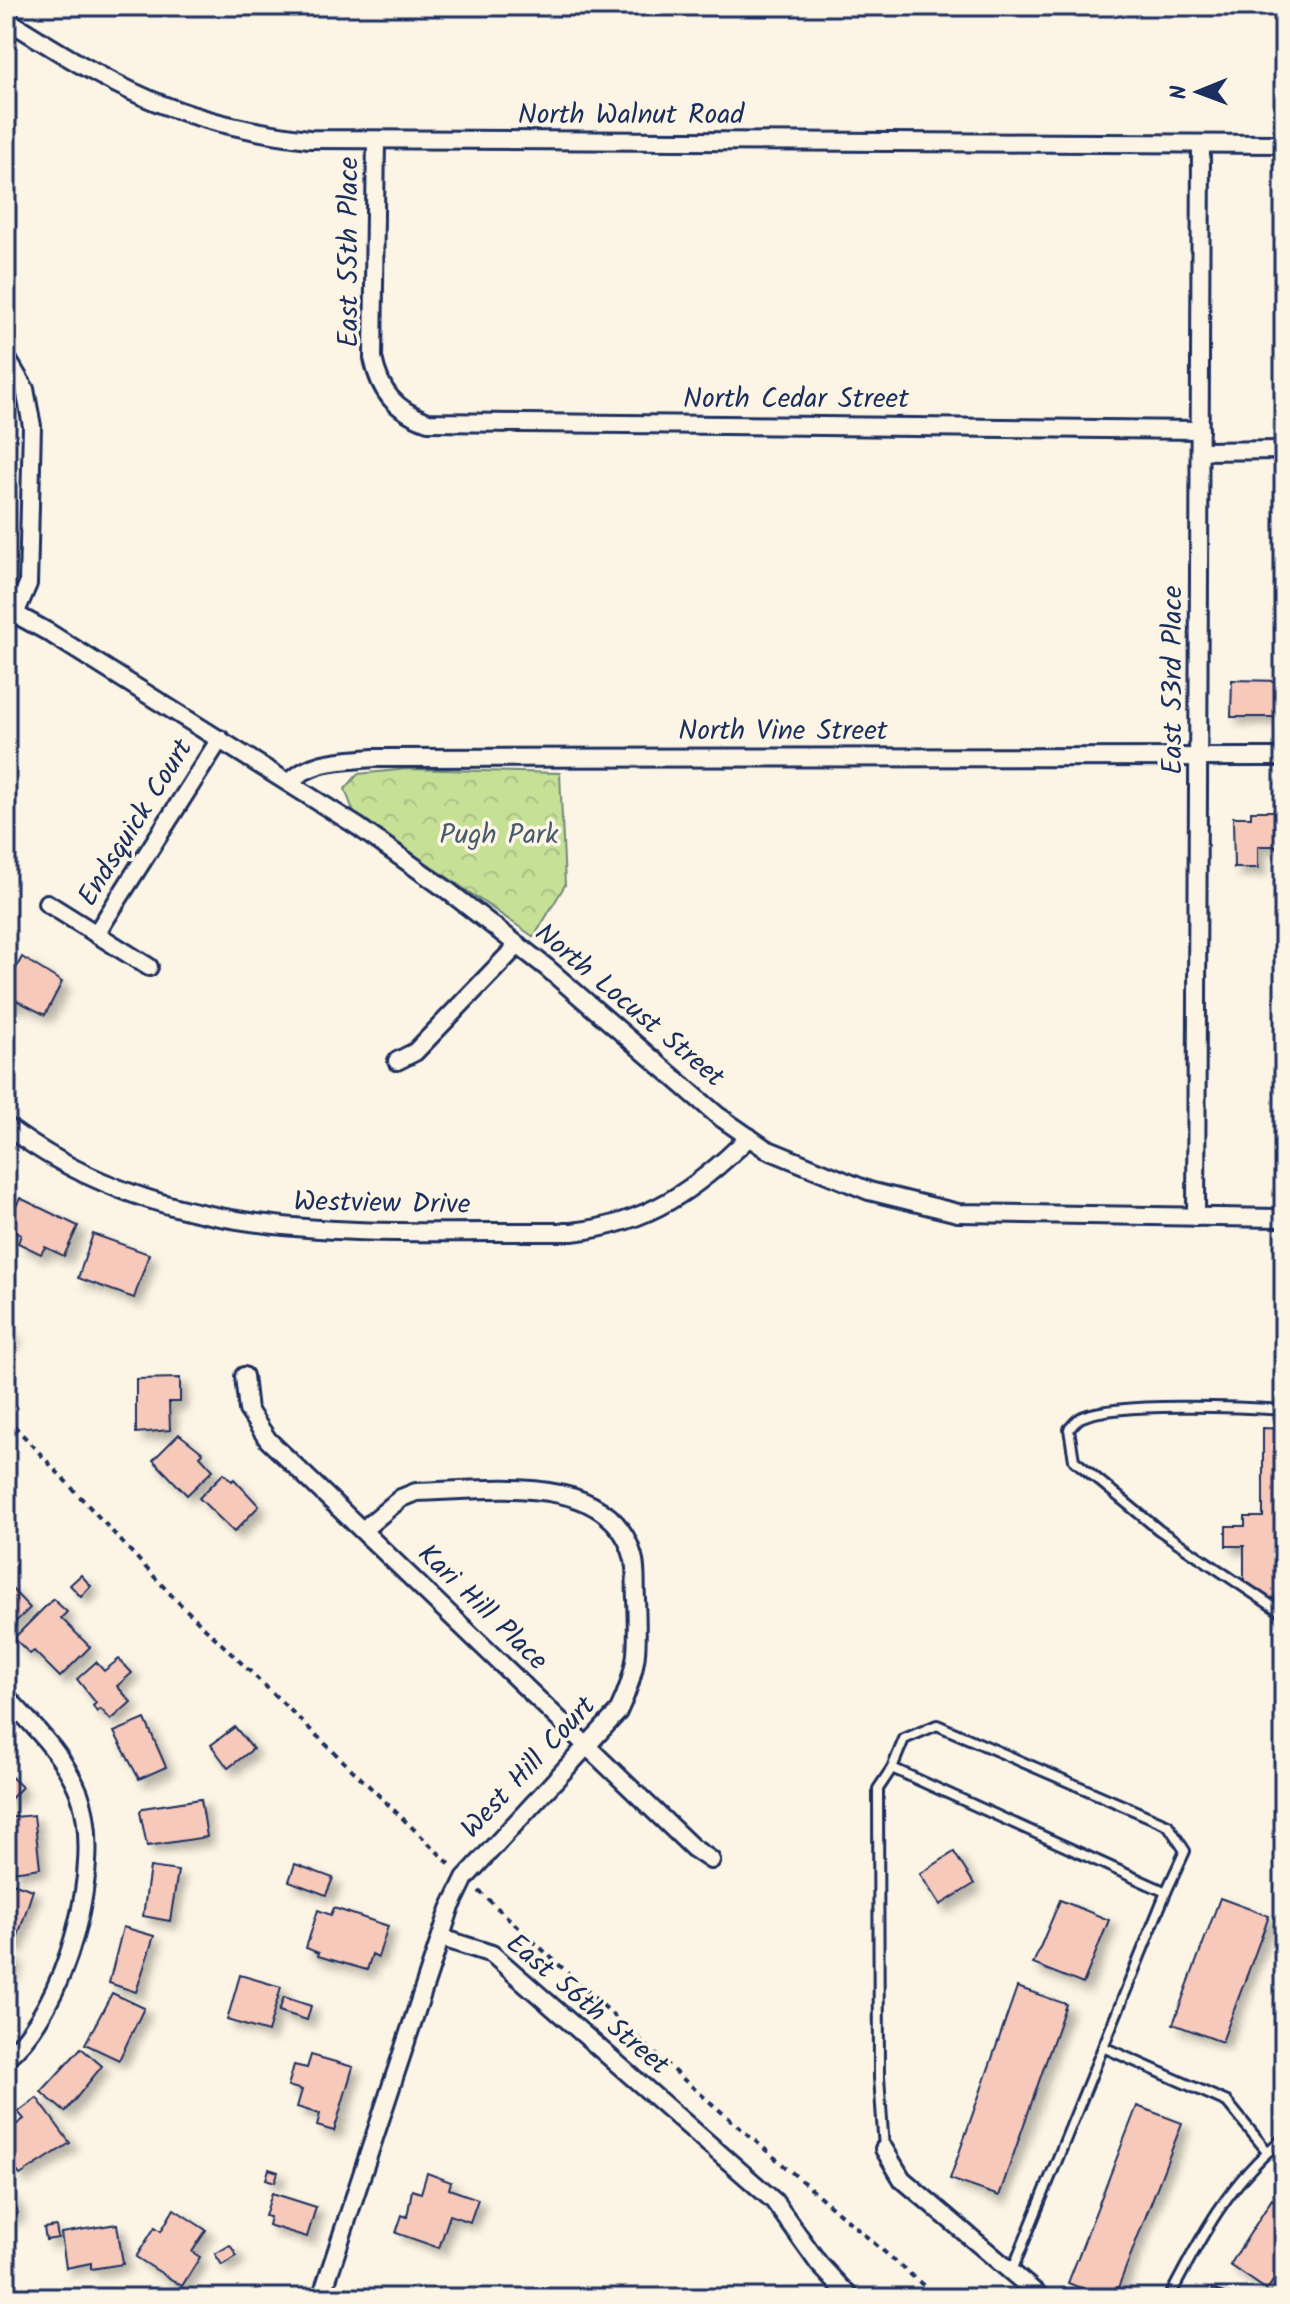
<svg xmlns="http://www.w3.org/2000/svg" width="1290" height="2304" font-family="Kalam,sans-serif">
<style>
.forest{fill:url(#forest-crowns);stroke:#70887a;stroke-width:2}
.building{fill:#f7c9bb;stroke:#1b2f5e;stroke-width:2;filter:url(#shadow)}
.lines{fill:none;stroke-linecap:round;stroke-linejoin:round}
.service-casing{stroke:#1b2f5e;stroke-width:14}
.minor-casing{stroke:#1b2f5e;stroke-width:22}
.path{stroke:#1b2f5e;stroke-width:4;stroke-dasharray:6 6;stroke-linecap:butt}
.service{stroke:#fcf5e5;stroke-width:8}
.minor{stroke:#fcf5e5;stroke-width:16}
.labels{text-anchor:middle;dominant-baseline:central;stroke-width:7;stroke-linejoin:round;paint-order:stroke}
.street-label{font-size:28px;fill:#1b2f5e;stroke:#fcf5e5}
.park-label{font-size:28px;fill:#465b6c;stroke:#fcf5e5}
</style>
<defs>
<pattern id="forest-crowns" width="20" height="18" patternUnits="userSpaceOnUse" patternTransform="scale(2)"><rect width="20" height="18" fill="#c6e096"/><path d="M2 6a3 3 0 1 1 6 0M12 15a3 3 0 1 1 6 0" fill="none" stroke="#aac084"/></pattern>
<filter id="shadow"><feDropShadow dx="7" dy="7" stdDeviation="4" flood-color="#0004"/></filter>
</defs>
<rect width="100%" height="100%" fill="#fcf5e5"/>
<filter id="ink" filterUnits="userSpaceOnUse"><feTurbulence type="fractalNoise" baseFrequency=".0125" numOctaves="2"/><feDisplacementMap in="SourceGraphic" scale="16" xChannelSelector="R" yChannelSelector="G"/><feConvolveMatrix kernelMatrix="1 2 1 2 8 2 1 2 1" color-interpolation-filters="sRGB"/></filter>
<g filter="url(#ink)">
<path class="forest" d="M408,769L560,773L565,885L534,937L354,813L345,789L358,774Z"/>
<g class="building">
<path d="M1232,680L1284,681V717H1231Z"/>
<path d="M1251,811H1275V816H1284V846H1258V868H1234L1233,817H1251Z"/>
<path d="M22,957L62,982L45,1015L16,1000L13,1006L6,1003V987Z"/>
<path d="M20,1198L78,1226L64,1256L45,1247L41,1254L18,1243L21,1235L6,1227Z"/>
<path d="M93,1234L149,1254L134,1298L78,1278Z"/>
<path d="M6,1329L14,1334L8,1344L6,1343Z"/>
<path d="M180,1378V1402H169L170,1430L136,1433V1379Z"/>
<path d="M1263,1428L1284,1429V1598H1260L1244,1582V1546H1226V1526H1245V1517H1263Z"/>
<path d="M179,1434L203,1453L200,1456L213,1470L187,1495L153,1460Z"/>
<path d="M224,1473L232,1481L234,1479L259,1506L234,1532L199,1498Z"/>
<path d="M81,1575L91,1586L81,1597L70,1585Z"/>
<path d="M6,1583L30,1608L6,1631Z"/>
<path d="M53,1599L67,1612L61,1618L90,1647L60,1677L34,1651L30,1654L14,1638Z"/>
<path d="M119,1659L132,1673L117,1686L131,1702L111,1720L101,1709L97,1712L93,1706L96,1703L77,1679L96,1662L104,1671Z"/>
<path d="M145,1719L166,1767L139,1779L114,1732Z"/>
<path d="M235,1727L253,1749L228,1768L211,1745Z"/>
<path d="M6,1772L22,1787L6,1804Z"/>
<path d="M201,1799L207,1837L147,1846L140,1812L143,1808Z"/>
<path d="M34,1815L40,1868L12,1872L6,1818Z"/>
<path d="M954,1852L974,1884L940,1905L920,1874Z"/>
<path d="M295,1864L333,1878L326,1895L289,1881Z"/>
<path d="M150,1867L178,1871L170,1921L143,1916Z"/>
<path d="M6,1881L33,1890L15,1945L6,1942Z"/>
<path d="M1220,1898L1269,1916L1222,2042L1173,2024Z"/>
<path d="M1060,1900L1109,1920L1083,1984L1033,1964Z"/>
<path d="M334,1908L388,1926L378,1957L372,1954L367,1970L318,1956L319,1953L306,1948L318,1910L331,1915Z"/>
<path d="M123,1927L154,1936L136,1992L109,1983Z"/>
<path d="M6,1953L16,1958L6,1977Z"/>
<path d="M240,1975L281,1987L268,2032L227,2020Z"/>
<path d="M1017,1987L1066,2004L999,2196L950,2179Z"/>
<path d="M112,1993L144,2008L119,2060L85,2044Z"/>
<path d="M284,1997L311,2006L307,2020L279,2011Z"/>
<path d="M81,2048L102,2066L65,2112L41,2092Z"/>
<path d="M311,2055L353,2067L334,2131L317,2126L320,2114L297,2107L302,2090L288,2086L294,2065L307,2068Z"/>
<path d="M37,2098L70,2143L20,2175L6,2156V2132L24,2119L18,2112Z"/>
<path d="M1137,2106L1182,2123L1114,2298H1106L1068,2283Z"/>
<path d="M269,2169L278,2172L275,2182L266,2179Z"/>
<path d="M427,2173L451,2182L449,2189L478,2199L470,2222L450,2215L439,2248L396,2233L402,2215L407,2217L412,2190L421,2193Z"/>
<path d="M272,2193L316,2207L307,2237L268,2225L270,2217L265,2216Z"/>
<path d="M11,2194L18,2213L8,2217L6,2195Z"/>
<path d="M1272,2199L1284,2207V2264L1267,2290L1230,2265Z"/>
<path d="M174,2209L206,2230L192,2252L200,2257L182,2286L136,2257L155,2227L161,2231Z"/>
<path d="M117,2224L123,2264L91,2269V2263L66,2268L61,2233Z"/>
<path d="M56,2226L58,2238L46,2240L44,2228Z"/>
<path d="M230,2245L237,2256L222,2265L215,2254Z"/>
<path d="M1213,2289L1238,2298H1210Z"/>
</g>
<g class="lines">
<defs>
<g id="service">
<path d="M1284,1410C1243,1407 1116,1402 1082,1417C1077,1419 1073,1425 1069,1429L1074,1460L1159,1530L1284,1614"/>
<path d="M892,1768L904,1739L937,1725L1168,1825L1185,1851L1166,1892"/>
<path d="M1103,2047L1227,2102L1267,2151"/>
<path d="M884,2149L879,2077L878,1789L892,1768L1166,1892L1012,2271"/>
<path d="M1169,2298C1200,2238 1230,2180 1284,2138"/>
</g>
<g id="minor">
<path d="M6,19C115,88 178,124 309,139L1284,144"/>
<path d="M376,140L373,358C380,392 395,410 428,422L1200,430"/>
<path d="M6,357L25,389L32,426L28,584L15,614"/>
<path d="M1200,451L1284,450"/>
<path d="M6,609L48,632L357,826L447,890L546,967L717,1115L766,1149L869,1191L958,1213L1284,1218"/>
<path d="M289,783C312,759 343,761 374,758L1284,757"/>
<path d="M47,903L149,967"/>
<path d="M96,934L220,739"/>
<path d="M397,1061L415,1052L518,945"/>
<path d="M6,1126C174,1252 375,1230 572,1232C647,1224 697,1189 749,1137"/>
<path d="M1196,1217L1201,144"/>
<path d="M244,1376L248,1410L268,1440L693,1848L711,1860"/>
<path d="M6,1696C33,1726 64,1755 79,1793C106,1864 65,2011 6,2058"/>
<path d="M442,1938L492,1954L774,2201L819,2264L851,2298"/>
<path d="M884,2149L902,2179L1042,2298"/>
<path d="M321,2298L450,1909L465,1878L618,1712C639,1668 638,1647 636,1599C635,1586 637,1569 633,1556C609,1469 485,1491 416,1492L401,1498L364,1529"/>
</g>
</defs>
<use href="#service" class="service-casing"/>
<use href="#minor" class="minor-casing"/>
<g class="path">
<path d="M6,1417L175,1599L452,1866"/>
<path d="M479,1891L675,2072L938,2298"/>
</g>
<use href="#service" class="service"/>
<use href="#minor" class="minor"/>
</g>
</g>
<g class="labels">
<g class="street-label">
<text x="631" y="115">North Walnut Road</text>
<text transform="translate(349 252) rotate(-90)">East 55th Place</text>
<text x="796" y="399">North Cedar Street</text>
<text transform="translate(1173 680) rotate(-90)">East 53rd Place</text>
<text x="783" y="731">North Vine Street</text>
<text transform="translate(136 823) rotate(-58)">Endsquick Court</text>
<text transform="translate(629 1006) rotate(40)">North Locust Street</text>
<text transform="translate(382 1204) rotate(1)">Westview Drive</text>
<text transform="translate(482 1608) rotate(44)">Kari Hill Place</text>
<text transform="translate(529 1768) rotate(-47)">West Hill Court</text>
<text transform="translate(587 2005) rotate(40)">East 56th Street</text>
</g>
<g class="park-label">
<text x="499" y="835">Pugh Park</text>
</g>
</g>
<rect width="1290" height="2304" fill="none" stroke="#fcf5e5" stroke-width="32"/>
<rect x="16" y="16" width="1258" height="2272" fill="none" stroke="#1b2f5e" stroke-width="3" filter="url(#ink)"/>
<g transform="translate(1198 92) rotate(269)" stroke="#fcf5e5" stroke-width="6" paint-order="stroke">
<path d="M0-6L14 30L0 20L-14 30Z" fill="#1b2f5e"/>
<text y="-12" font-size="22" font-weight="bold" text-anchor="middle" fill="#1b2f5e">N</text>
</g>
</svg>
